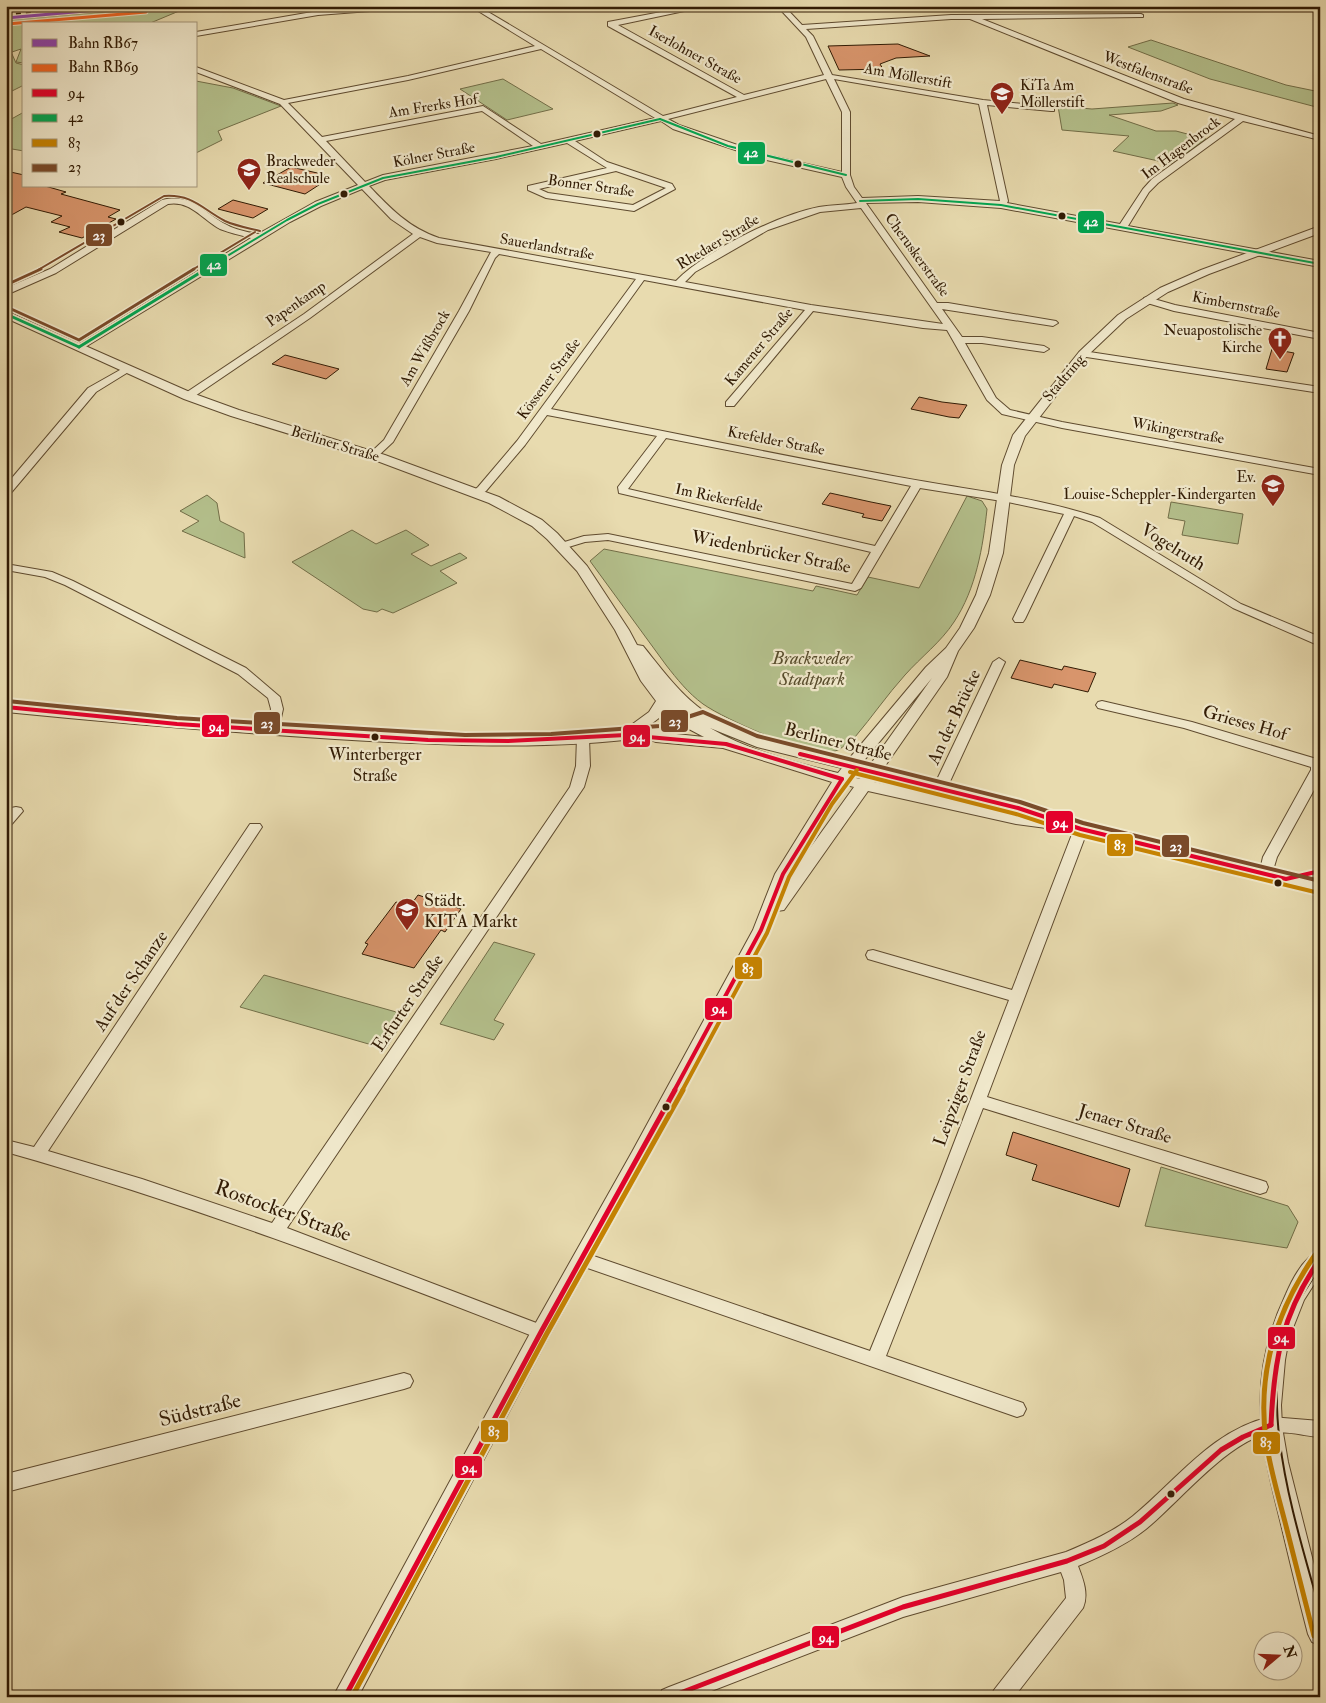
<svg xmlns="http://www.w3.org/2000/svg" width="1326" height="1703" font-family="'IM FELL Double Pica',serif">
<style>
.green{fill:#b4c08c;stroke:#726e48}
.building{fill:#d8956c;stroke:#311b04}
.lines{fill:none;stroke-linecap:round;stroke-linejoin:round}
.minor-casing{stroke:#5f4b2f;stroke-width:2}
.tertiary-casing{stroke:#5f4b2f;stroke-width:2}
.minor{fill:#f0e8cb;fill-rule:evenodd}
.tertiary{fill:#f0e8cb;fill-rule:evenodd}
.tram{stroke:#311b04;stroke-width:2}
.rail{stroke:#311b04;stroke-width:2;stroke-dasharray:5 5;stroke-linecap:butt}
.bus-1-far1-casing{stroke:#f0e8cb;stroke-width:8}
.bus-1-casing{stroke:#f0e8cb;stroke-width:9}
.bus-2-far1-casing{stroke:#f0e8cb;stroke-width:4}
.bus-2-casing{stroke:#f0e8cb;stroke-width:6}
.bus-3-far1-casing{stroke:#f0e8cb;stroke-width:8}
.bus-3-casing{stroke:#f0e8cb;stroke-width:9}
.bus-4-far2-casing{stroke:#f0e8cb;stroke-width:4}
.bus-4-far1-casing{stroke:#f0e8cb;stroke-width:6}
.bus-4-casing{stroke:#f0e8cb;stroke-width:8}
.bus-1-far1{stroke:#e4002b;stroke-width:4}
.bus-1{stroke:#e4002b;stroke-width:5}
.bus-2-far1{stroke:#00a651;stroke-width:2}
.bus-2{stroke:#00a651;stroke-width:3}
.bus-3-far1{stroke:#c68301;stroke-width:4}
.bus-3{stroke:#c68301;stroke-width:5}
.bus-4-far2{stroke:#7a4b2a;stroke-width:2}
.bus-4-far1{stroke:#7a4b2a;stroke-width:3}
.bus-4{stroke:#7a4b2a;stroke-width:4}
.rail-1-casing{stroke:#f0e8cb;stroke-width:5}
.rail-2-casing{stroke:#f0e8cb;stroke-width:5}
.rail-1{stroke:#8e44ad;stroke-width:3}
.rail-2{stroke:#f26522;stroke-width:3}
.bus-dot{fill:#311b04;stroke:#f0e8cb;stroke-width:2}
.labels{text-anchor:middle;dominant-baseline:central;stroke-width:4.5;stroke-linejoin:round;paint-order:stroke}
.far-street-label{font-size:15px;fill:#311b04;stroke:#f0e8cb}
.far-poi-label{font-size:15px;fill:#311b04;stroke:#f0e8cb;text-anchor:start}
.bus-label{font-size:17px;fill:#311b04;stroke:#f0e8cb}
.street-label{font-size:18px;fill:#311b04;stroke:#f0e8cb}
.park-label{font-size:18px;font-style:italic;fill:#584d2d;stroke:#f0e8cb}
.poi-label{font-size:18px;fill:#311b04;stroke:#f0e8cb;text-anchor:start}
.near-street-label{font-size:21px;fill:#311b04;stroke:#f0e8cb}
.line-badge{stroke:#f0e8cb;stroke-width:2}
.badge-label{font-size:14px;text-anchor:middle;font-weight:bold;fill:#fff}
</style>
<rect width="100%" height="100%" fill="#e8dbaf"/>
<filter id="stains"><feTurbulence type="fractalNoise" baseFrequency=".004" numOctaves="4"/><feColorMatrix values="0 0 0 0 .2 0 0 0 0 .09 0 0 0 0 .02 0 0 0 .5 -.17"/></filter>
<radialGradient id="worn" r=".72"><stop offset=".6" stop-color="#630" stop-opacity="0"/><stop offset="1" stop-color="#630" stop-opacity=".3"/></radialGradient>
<g class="green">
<path d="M172,6H191L148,24H24V63L16,62L21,49L6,54V20Z"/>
<path d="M1151,40L1286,85L1320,92V108L1210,79L1128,47Z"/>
<path d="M12,54L16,63L24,65V85L6,94V55Z"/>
<path d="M503,79L553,109L507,120L460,89Z"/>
<path d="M196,81L233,88L281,106L218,131L222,140L196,153Z"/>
<path d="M1173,103L1178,105L1161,111L1109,115L1156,131H1176L1206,139L1172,164L1113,151L1129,136L1062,130L1058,106L1092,109Z"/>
<path d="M24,112V151L6,148V122Z"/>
<path d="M207,495L217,503L220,521L244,533L245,558L182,531L199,521L180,511Z"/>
<path d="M967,496L982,501L987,509C983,547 976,589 954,622C941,642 921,657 905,675C887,695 872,717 855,737H852C847,742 843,749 835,751C808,757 726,720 703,704C688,693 677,679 666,665L590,561L604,549L813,591L816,586L857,595L868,577L919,588Z"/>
<path d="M1171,502L1243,514L1238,544L1182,535L1185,521L1168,518Z"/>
<path d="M352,530L376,544L406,530L429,545L411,554L431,566L460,553L467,558L440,571L457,583L393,613L382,609L377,612L363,609L292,562Z"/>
<path d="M494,942L535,954L494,1020L504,1024L494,1040L440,1024Z"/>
<path d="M264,975L407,1015L386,1049L240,1007Z"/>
<path d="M1161,1167L1288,1206L1298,1222L1287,1248L1145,1226Z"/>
</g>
<g class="building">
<path d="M898,44L930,56L896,58L880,64L883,69L839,70L828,46Z"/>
<path d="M291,167L326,175L318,180L325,181L305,194L263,183Z"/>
<path d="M6,171L24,175V186H45L66,192L61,194L120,210L108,217L116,219L82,238L59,232L70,227L51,222L62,216L26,207L6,218Z"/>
<path d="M233,200L268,209L253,218L218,209Z"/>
<path d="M1272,349L1294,353L1287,372L1266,369Z"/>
<path d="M285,355L339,369L326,379L272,364Z"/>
<path d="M919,397L942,402L967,405L959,418L949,417L911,409Z"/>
<path d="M830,493L871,502L891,506L882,521L862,517L864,514L822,504Z"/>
<path d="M1020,660L1062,670L1064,666L1096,673L1088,692L1054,684L1052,688L1011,678Z"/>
<path d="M418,895L461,909L445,932L441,930L414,968L362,954L368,944L365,943L396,902L410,906Z"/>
<path d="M1013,1132L1130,1169L1119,1207L1032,1180L1037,1165L1006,1155Z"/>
</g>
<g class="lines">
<defs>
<g id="minor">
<path d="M379,6H412L409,8L318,15L196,36V32L318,11Z"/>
<path d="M470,6H478L663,116L737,97L608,26V22L693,6H708L618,25L744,95L824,75L806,37L777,6H784L802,25L951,15L1141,14L1143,15V17L982,19L1184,99L1320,136V140L1243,121L1158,183L1149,192L1128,226L1320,261V267L1001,208L918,202L866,203L937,303H948L1056,321L1058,323L1053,326L942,309L962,337H982L1044,346L1049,349L1044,352L982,343H965L996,398L1010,410L1062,422L1320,469V475L1062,428L1002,414L987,400L947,330L923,328L813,311L734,406H726V402L805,310L644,280L551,409C665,431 778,455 893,476C962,489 1033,496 1100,518L1241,604L1320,637V646L1233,608L1092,522L1074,516L1025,619L1023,622H1015L1013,619L1064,514L1008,502L920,488L861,588L855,591L608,540L585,542L562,549L558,548L556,546L558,544L584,536L608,534L852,584L871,552L619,493L618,487L657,436L547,415L525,445L486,491L480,495H472L471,493L478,487L517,441L636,279L499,254L495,258L469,311L393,442L377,457L373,458L368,455L384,440L459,311L491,252L437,243L420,237L310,318L192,398H184V394L304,314L413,234L391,219L362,189L321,206L290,222L82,349H76L74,347L251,238C241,235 230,233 220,229C202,219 190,200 168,204L56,273L6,295V288L50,269L162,200C193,193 202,212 227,225C236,230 247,232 258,234L315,202L358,185L280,104L196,72V67L284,100L408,76L535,46ZM951,19H970L1178,103L1235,119L1152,179L1143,189L1120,224L1007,203L1008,201L987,105L1051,111H1054V107L983,100L832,75L813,36L806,29ZM541,49L655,118L541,144L483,106L322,137L288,103L408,80ZM826,79L842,112V172L767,155L679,125L668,119ZM834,79L979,104L1000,201L918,196L862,198L854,187L850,175V112ZM482,111L533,146L383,175L365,182L326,141ZM661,121L673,129L762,159L842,177L846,187L857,203C845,205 831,205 819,207C778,215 705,251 676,281L439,238C409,228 390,208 369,186L385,180L496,159L567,143L607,168L528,186V190L546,198L634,211L675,189L672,184L607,162L575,141ZM616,171L666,188L633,205L548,193L539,189ZM861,208L943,324L811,305L685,282L695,272L768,230L820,212ZM666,438L911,486L875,546L628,489Z"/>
<path d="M1147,297L1175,305L1320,333V339L1174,311L1144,302V298Z"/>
<path d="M1083,351L1320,387V393L1080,356V352Z"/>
<path d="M127,366L130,367V371L96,392L10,494L6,495V485L88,388Z"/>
<path d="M6,564L52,572L73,581L246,668L280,697L283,709L278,731L272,735L267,734L266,731L271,709L268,698L238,674L65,585L45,577L6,570Z"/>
<path d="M999,658L1005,662L947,788L945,791H935L933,788L993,662Z"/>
<path d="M1102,701L1192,722L1320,760V779L1277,857L1271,877H1261L1259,874L1263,857L1311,770V767L1184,728L1098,708L1096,705L1098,702Z"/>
<path d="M583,734L589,738L590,766L584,787L287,1228L547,1327L550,1332L547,1337L541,1340L535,1337C361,1269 187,1203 6,1152V1140L34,1147L250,824H260L262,827L260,830L48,1151L142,1179L272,1223L570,787L576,766L577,738Z"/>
<path d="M16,807L21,808L23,811L11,825L6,826V813L11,808Z"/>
<path d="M1081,825L1086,826L1088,829L987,1097L1260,1180L1266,1182L1268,1187L1266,1192L1260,1194L983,1108L886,1356L1023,1403L1026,1409L1023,1415L1017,1417L576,1264L573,1259L576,1254L582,1252L870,1351L939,1182L1009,1000L868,959L866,955L868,951L873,950L1012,990L1074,829L1076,826Z"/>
<path d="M404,1373L410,1375L413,1381L410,1387L404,1389L6,1492V1474Z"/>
<path d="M1271,1417L1320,1421V1437C1304,1436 1286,1430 1270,1433C1228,1441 1179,1502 1146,1529C1126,1545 1102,1556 1078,1566C1083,1579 1089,1594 1083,1608L1014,1697H991L994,1690L1066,1598L1064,1580L1061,1572L903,1617L696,1697H659L662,1690L669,1687L903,1597L1066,1552C1090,1542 1113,1532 1133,1516C1176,1481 1214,1428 1271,1417Z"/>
</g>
<g id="tertiary">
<path d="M1320,226V233L1209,274L1168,292L1126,319L1087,356L1025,436L1014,465L1003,553L990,595L974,628L958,651L947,677L883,769L1035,807L1047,811L1049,815L1047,818L1066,821L1072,820L1320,881V893L1084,833L1016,824L868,791L784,910L777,911L769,930L646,1162L548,1338L358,1697H333L534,1326L632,1152L753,930L775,874L832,782L723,748L656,742L651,740L649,737C545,751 439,745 335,739C225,732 116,723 6,712V702L293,727L420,734L506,736L623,731L649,712L656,701L641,681L615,630L577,571L547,539L532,526L489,503L377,461L231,416L184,399L6,318V311L192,393L239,410L385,455L499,497L542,520L557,533L587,566L629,630L637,645L643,646C660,667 676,689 697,706C738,741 798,747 848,760L926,667L946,648L960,628L976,595L989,553L1002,465L1013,435L1079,352L1118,315L1160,288L1201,270ZM932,678L870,765L862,763ZM665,710L678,721L646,728L659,718ZM687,728L704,737L667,733ZM710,728L757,747L842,768L838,773C795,763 748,750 710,728ZM856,771L864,773L860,779L852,777ZM877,777L1024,815L874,782ZM846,785L854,787L790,876L791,874Z"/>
<path d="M1320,1251V1275L1304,1300L1289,1338L1285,1360L1281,1405L1282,1427L1288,1462L1320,1589V1645L1312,1642L1308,1634C1298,1596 1289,1558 1280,1520C1259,1437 1247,1376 1286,1294C1292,1280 1304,1256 1320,1251Z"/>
</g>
</defs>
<use href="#minor" class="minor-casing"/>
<use href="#tertiary" class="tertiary-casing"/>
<use href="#minor" class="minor"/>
<use href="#tertiary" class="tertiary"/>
<g class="tram">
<path d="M1320,1251C1249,1340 1259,1414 1285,1518C1296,1563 1308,1609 1320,1654"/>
<path d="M1320,1267C1312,1280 1303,1293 1296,1306C1251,1394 1296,1522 1320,1611"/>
</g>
<path class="rail" d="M6,15L79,6"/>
<defs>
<g id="bus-1-far1">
<path d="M6,707L177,724L428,740L508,741L626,735L726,744L842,779"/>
<path d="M800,754L1018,808L1081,829L1286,879L1320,871"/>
<path d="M674,1091L761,930L783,874L842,779"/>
</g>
<g id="bus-1">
<path d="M1271,1425C1274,1359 1282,1314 1320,1259"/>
<path d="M345,1697L541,1332L675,1090"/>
<path d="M670,1697L903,1607L1067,1561L1104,1546L1140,1522L1221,1450L1243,1437L1271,1425"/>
</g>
<g id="bus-2-far1">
<path d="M660,119L728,146L846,175"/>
<path d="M860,201L918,199L1001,205L1320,264"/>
<path d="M204,270L287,220L318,204L383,178L496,157L660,119"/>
</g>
<g id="bus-2">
<path d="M6,314L79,347"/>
<path d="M79,347L206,269"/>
</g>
<g id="bus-3-far1">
<path d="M850,772L1016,814L1080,835L1319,893"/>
<path d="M682,1091L767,933L789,877L832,804L857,770"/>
</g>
<g id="bus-3">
<path d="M1314,1636C1304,1598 1295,1560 1285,1522C1278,1495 1270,1468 1266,1441C1257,1373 1276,1311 1315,1255"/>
<path d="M352,1697L546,1335L683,1090"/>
</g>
<g id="bus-4-far2">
<path d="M38,270L164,196C193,194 202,209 225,221C236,226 248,228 260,231"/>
<path d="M192,270L255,232"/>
</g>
<g id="bus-4-far1">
<path d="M6,285L41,269"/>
<path d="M9,308L79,340L194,269"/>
</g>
<path id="bus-4" d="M7,701L177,718L465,735L551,734L660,726L703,712L757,736L1020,802L1083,823L1320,881"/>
</defs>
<use href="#bus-1-far1" class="bus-1-far1-casing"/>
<use href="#bus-1" class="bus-1-casing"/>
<use href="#bus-2-far1" class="bus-2-far1-casing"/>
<use href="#bus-2" class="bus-2-casing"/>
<use href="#bus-3-far1" class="bus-3-far1-casing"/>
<use href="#bus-3" class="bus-3-casing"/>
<use href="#bus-4-far2" class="bus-4-far2-casing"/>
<use href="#bus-4-far1" class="bus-4-far1-casing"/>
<use href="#bus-4" class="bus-4-casing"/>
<use href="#bus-1-far1" class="bus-1-far1"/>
<use href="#bus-1" class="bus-1"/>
<use href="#bus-2-far1" class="bus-2-far1"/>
<use href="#bus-2" class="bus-2"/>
<use href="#bus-3-far1" class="bus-3-far1"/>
<use href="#bus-3" class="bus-3"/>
<use href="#bus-4-far2" class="bus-4-far2"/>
<use href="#bus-4-far1" class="bus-4-far1"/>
<use href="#bus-4" class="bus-4"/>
<defs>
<path id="rail-1" d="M6,18L142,6"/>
<path id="rail-2" d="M7,24L146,12"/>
</defs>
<use href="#rail-1" class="rail-1-casing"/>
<use href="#rail-2" class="rail-2-casing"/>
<use href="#rail-1" class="rail-1"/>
<use href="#rail-2" class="rail-2"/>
</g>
<defs>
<symbol id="school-pin" viewBox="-11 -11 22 30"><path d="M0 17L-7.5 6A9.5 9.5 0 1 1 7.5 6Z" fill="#8f2418" stroke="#f0e8cb"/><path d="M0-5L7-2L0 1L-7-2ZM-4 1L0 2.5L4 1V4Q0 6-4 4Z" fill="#fff"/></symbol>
<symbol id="church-pin" viewBox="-11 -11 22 30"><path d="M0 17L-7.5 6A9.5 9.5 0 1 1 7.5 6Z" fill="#8f2418" stroke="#f0e8cb"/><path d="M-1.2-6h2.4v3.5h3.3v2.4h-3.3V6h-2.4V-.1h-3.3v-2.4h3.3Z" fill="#fff"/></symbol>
</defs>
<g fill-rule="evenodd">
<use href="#school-pin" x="988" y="80" width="28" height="38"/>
<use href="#school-pin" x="235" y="156" width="28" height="38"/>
<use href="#church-pin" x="1266" y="325" width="28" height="38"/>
<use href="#school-pin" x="1259" y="472" width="28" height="38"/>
<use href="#school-pin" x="393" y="896" width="28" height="38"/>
</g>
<g class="bus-dot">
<circle cx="597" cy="134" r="4.5"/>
<circle cx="798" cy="164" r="4.5"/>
<circle cx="344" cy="194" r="4.5"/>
<circle cx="1062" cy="216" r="4.5"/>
<circle cx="121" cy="222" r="4.5"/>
<circle cx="375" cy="737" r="4.5"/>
<circle cx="1278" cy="883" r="4.5"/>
<circle cx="666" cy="1107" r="4.5"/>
<circle cx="1171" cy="1494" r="4.5"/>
</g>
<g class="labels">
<g class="far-street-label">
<text transform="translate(695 55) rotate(29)">Iserlohner Straße</text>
<text transform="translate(1148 73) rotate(21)">Westfalenstraße</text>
<text transform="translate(908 76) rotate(10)">Am Möllerstift</text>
<text transform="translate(433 106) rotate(-9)">Am Frerks Hof</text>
<text transform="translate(1181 148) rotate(-37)">Im Hagenbrock</text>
<text transform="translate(434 155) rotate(-11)">Kölner Straße</text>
<text transform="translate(591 186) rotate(8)">Bonner Straße</text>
<text transform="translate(718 242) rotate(-31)">Rhedaer Straße</text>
<text transform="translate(547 247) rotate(10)">Sauerlandstraße</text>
<text transform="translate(917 255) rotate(54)">Cheruskerstraße</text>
<text transform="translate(296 304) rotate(-35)">Papenkamp</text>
<text transform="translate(1236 305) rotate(11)">Kimbernstraße</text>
<text transform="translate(759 347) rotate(-50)">Kamener Straße</text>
<text transform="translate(425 348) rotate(-60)">Am Wißbrock</text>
<text transform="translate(1064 378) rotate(-50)">Stadtring</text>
<text transform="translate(549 379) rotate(-54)">Kössener Straße</text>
<text transform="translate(1178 431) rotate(10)">Wikingerstraße</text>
<text transform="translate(776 441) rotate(11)">Krefelder Straße</text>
<text transform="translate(335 444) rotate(17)">Berliner Straße</text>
<text transform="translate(719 498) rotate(12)">Im Riekerfelde</text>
</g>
<g class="far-poi-label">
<text x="1020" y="85">KiTa Am<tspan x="1020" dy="17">Möllerstift</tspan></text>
<text x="266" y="161">Brackweder<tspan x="266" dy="17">Realschule</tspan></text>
<text x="1262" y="330" text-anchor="end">Neuapostolische<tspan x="1262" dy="17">Kirche</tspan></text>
<text x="1256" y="477" text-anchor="end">Ev.<tspan x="1256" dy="17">Louise-Scheppler-Kindergarten</tspan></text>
</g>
<g class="bus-label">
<text x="375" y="754">Winterberger<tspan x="375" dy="21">Straße</tspan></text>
</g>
<g class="street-label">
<text transform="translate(1173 547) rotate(32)">Vogelruth</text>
<text transform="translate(771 552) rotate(11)">Wiedenbrücker Straße</text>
<text transform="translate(954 717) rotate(-65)">An der Brücke</text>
<text transform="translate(1245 723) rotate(16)">Grieses Hof</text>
<text transform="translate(838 742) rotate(14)">Berliner Straße</text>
<text transform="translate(131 981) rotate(-56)">Auf der Schanze</text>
<text transform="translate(408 1003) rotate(-56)">Erfurter Straße</text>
<text transform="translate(960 1088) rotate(-70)">Leipziger Straße</text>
<text transform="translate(1125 1124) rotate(17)">Jenaer Straße</text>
</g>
<g class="park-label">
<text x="812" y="658">Brackweder<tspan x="812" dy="21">Stadtpark</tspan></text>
</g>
<g class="poi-label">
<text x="424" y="900">Städt.<tspan x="424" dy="21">KITA Markt</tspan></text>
</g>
<g class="near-street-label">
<text transform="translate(283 1211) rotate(20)">Rostocker Straße</text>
<text transform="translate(200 1410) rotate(-14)">Südstraße</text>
</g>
</g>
<g class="line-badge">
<rect x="737" y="141" width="29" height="24" rx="5" fill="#00a651"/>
<rect x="1077" y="210" width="28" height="24" rx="5" fill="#00a651"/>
<rect x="85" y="223" width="28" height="24" rx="5" fill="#7a4b2a"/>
<rect x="199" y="253" width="29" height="24" rx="5" fill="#00a651"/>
<rect x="660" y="709" width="29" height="24" rx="5" fill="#7a4b2a"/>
<rect x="253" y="711" width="28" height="24" rx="5" fill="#7a4b2a"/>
<rect x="201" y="714" width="29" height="24" rx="5" fill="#e4002b"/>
<rect x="622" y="724" width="29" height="24" rx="5" fill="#e4002b"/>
<rect x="1045" y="810" width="29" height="24" rx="5" fill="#e4002b"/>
<rect x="1106" y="833" width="28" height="24" rx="5" fill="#c68301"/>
<rect x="1161" y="834" width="29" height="24" rx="5" fill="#7a4b2a"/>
<rect x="734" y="956" width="29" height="24" rx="5" fill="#c68301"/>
<rect x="704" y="997" width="29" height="24" rx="5" fill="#e4002b"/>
<rect x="1267" y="1326" width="29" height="24" rx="5" fill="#e4002b"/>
<rect x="480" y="1419" width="29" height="24" rx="5" fill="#c68301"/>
<rect x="1252" y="1431" width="29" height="24" rx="5" fill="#c68301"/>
<rect x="454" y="1455" width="29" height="24" rx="5" fill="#e4002b"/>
<rect x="811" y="1625" width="29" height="24" rx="5" fill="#e4002b"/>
</g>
<g class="badge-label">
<text x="751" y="157">42</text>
<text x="1091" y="226">42</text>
<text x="99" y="240">23</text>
<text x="214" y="269">42</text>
<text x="675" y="726">23</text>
<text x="267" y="728">23</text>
<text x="216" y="731">94</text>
<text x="637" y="741">94</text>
<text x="1060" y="827">94</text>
<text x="1120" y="850">83</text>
<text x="1176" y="851">23</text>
<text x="748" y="973">83</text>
<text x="719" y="1013">94</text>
<text x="1281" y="1342">94</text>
<text x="494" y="1436">83</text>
<text x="1266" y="1447">83</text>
<text x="469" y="1472">94</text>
<text x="826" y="1642">94</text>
</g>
<rect width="1326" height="1703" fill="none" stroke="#e8dbaf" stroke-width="25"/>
<rect x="8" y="8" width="1311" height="1688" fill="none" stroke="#311b04" stroke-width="2.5"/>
<rect x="12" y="12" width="1301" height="1678" fill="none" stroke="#311b04"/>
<rect x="22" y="22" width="175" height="165" fill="#f0e8cb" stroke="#a4967b"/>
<rect x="32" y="39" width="25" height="8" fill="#8e44ad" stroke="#a4967b"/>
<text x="68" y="48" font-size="15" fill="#311b04">Bahn RB67</text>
<rect x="32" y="64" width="25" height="8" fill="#f26522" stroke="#a4967b"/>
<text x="68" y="72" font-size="15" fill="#311b04">Bahn RB69</text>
<rect x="32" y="89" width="25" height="8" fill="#e4002b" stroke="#a4967b"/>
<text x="68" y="98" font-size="15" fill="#311b04">94</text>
<rect x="32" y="114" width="25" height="8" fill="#00a651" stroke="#a4967b"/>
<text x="68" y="122" font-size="15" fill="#311b04">42</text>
<rect x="32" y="139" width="25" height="8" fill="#c68301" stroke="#a4967b"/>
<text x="68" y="148" font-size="15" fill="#311b04">83</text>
<rect x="32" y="164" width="25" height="8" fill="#7a4b2a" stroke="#a4967b"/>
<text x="68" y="172" font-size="15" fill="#311b04">23</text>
<g transform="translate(1278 1656) rotate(71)"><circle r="24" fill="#f0e8cb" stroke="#a4967b"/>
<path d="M0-4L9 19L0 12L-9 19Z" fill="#8f2418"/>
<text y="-8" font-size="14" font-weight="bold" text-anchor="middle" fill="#311b04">N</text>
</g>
<rect width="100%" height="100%" filter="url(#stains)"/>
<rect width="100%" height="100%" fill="url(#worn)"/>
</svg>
